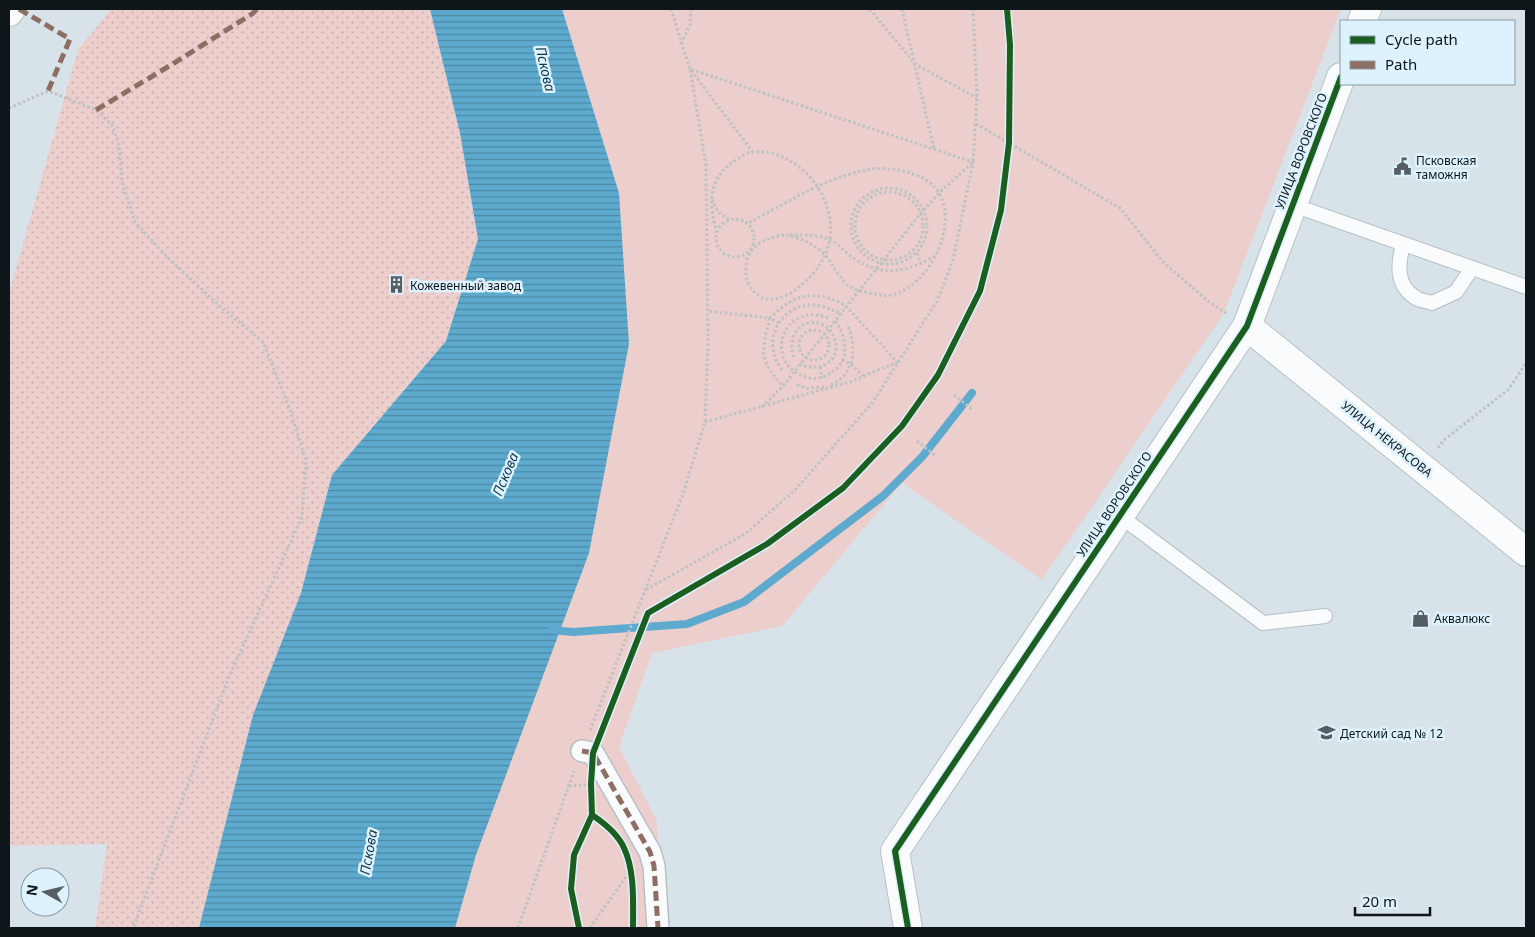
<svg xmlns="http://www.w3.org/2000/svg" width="1535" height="937" font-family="'Noto Sans',sans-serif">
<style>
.grass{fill:url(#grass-dots)}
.green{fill:#eccecc}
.water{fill:url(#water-rules)}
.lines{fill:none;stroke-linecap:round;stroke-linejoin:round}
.stream{stroke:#5daace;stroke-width:8}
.service-casing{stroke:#b7c0c4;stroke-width:16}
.pedestrian-casing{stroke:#b7c0c4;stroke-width:24}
.minor-casing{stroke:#b7c0c4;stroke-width:30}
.path{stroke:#bec2c3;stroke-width:3;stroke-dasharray:2.5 2.5;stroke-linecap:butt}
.service{stroke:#f9fbfc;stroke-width:14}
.pedestrian{stroke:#f9fbfc;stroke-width:21}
.minor{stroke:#f9fbfc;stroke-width:28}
.quiet{stroke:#8d6e63;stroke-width:5;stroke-dasharray:10 5;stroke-linecap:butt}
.cycleway-casing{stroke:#def2fe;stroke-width:9}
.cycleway{stroke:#1b5e20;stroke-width:6}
.labels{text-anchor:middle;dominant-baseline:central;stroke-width:5;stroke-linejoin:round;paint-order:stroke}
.street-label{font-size:12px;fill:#0f161a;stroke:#def2fe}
.poi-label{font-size:12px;fill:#0f161a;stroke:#def2fe;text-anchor:start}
.water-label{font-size:14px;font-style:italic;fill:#0d384d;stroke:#def2fe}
</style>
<defs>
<pattern id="grass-dots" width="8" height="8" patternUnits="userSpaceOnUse" patternTransform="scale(1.25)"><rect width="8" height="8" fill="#eccecc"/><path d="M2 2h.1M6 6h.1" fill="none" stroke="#c9b0af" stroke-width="1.8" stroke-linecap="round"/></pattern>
<pattern id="water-rules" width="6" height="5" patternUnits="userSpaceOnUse" patternTransform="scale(1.25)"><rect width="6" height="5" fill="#5daace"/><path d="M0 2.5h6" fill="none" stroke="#4b89a6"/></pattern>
</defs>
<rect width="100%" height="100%" fill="#d8e3e9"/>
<path class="grass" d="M111,9H430L460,133L478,239L446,341L332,475L301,593L199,928H95L107,844L9,846V293L78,50Z"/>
<path class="green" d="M562,9H1341L1224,313L1042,580L902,483L782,626L652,653L619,747L656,819L667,928H455L476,855L619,193Z"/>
<path class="water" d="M430,9H562L619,193L629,344L589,553L476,855L455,928H199L253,715L301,593L332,475L446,341L478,239L460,133Z"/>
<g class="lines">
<path class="stream" d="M552,630L573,632L687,624L744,602L883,496L922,457L972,393"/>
<defs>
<g id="service">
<path d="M1293,205L1526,287"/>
<path d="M1403,244C1398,264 1395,285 1416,298C1420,301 1427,301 1432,303L1456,292L1472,268"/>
<path d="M1120,516L1263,623L1325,616"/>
</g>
<path id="pedestrian" d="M582,751L593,753L650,852L654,866L658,928"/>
<g id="minor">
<path d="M9,12L11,9"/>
<path d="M1362,21L1367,9"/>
<path d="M1247,326L1526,552"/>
<path d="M908,928L895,851L1247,326L1341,77"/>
</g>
</defs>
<use href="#service" class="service-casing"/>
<use href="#pedestrian" class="pedestrian-casing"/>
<use href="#minor" class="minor-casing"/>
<g class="path">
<path d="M671,9L690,69L752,151"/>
<path d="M870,9L915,64L977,98"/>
<path d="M902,9L934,149"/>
<path d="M681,44L690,25L691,9"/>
<path d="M9,108L48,91L96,110L112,125L119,145L122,182L135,222L168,258L220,306L263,342L289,407L306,461L302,517L229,677L133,928"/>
<path d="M976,124L1120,208L1163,262L1208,301L1226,313"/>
<circle cx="889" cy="226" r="38"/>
<circle cx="889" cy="226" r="34"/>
<path d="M712,199L718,212L730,220"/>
<circle cx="735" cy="238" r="19"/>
<path d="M717,233C708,204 708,175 738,159C742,156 748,152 754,152C782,149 814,173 824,199C832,216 833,238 825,255C816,278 770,321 750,286C745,277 745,271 747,261C750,248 759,242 771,238C775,237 780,235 784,235C797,235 819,247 827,257C834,266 839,279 849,286C856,291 865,292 874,294C880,294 886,297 892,295C928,286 959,228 939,193C927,172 888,165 866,170C824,178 785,204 748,223"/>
<path d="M790,235C802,235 816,234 828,239C837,242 845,252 852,257C880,278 908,272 935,256"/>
<path d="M917,253L921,264"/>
<path d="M828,318C782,300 762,364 806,377C812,379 819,379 825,376C851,364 848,342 836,321"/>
<path d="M779,323L770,318C761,350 759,362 783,386"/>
<circle cx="814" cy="345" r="15"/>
<path d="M794,357C787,341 797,319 818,323C833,326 841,345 833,358C830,362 825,365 820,367H807L800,364"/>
<path d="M842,360L851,364L865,377"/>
<path d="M820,367L822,378"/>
<path d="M782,370C777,363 774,357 773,348C770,326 790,304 812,305C823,305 832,310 842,314"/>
<path d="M797,385L807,388L825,387"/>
<path d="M831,385C856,374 857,345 847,324"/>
<path d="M954,395L972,409"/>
<path d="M762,407L783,386L921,213L939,193L973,162L977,98L973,9"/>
<path d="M705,422L850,382L897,362L847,307C829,294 803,291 785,305C779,309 775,314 770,318L707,311"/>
<path d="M917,441L937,457"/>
<path d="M1438,448L1444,440L1509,389L1526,363"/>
<path d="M590,730L683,494L705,422L708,343L706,165L690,69L973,162L953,260L937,301L873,402L795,490L745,534L647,589"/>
<path d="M569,786L586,785"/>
<path d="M518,928L574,771"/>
<path d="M590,928L630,871"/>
</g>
<use href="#service" class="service"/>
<use href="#pedestrian" class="pedestrian"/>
<use href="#minor" class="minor"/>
<g class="quiet">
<path d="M19,9L70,39L48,91"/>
<path d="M96,110L171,65L252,14L257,9"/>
<path d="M582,751L593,753L650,852L654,866L658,928"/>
</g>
<defs>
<g id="cycleway">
<path d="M579,928L571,889L574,855L592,815"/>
<path d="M633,928C633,903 635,871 624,848C618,834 604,823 592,815L591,784L593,753L648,613L767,544L843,488L902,426L938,375L980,291L1001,210L1009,143L1010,45L1007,9"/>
<path d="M908,928L895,851L1247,326L1341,77"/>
</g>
</defs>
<use href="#cycleway" class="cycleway-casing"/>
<use href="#cycleway" class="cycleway"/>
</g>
<defs>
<symbol id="civic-bare" viewBox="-9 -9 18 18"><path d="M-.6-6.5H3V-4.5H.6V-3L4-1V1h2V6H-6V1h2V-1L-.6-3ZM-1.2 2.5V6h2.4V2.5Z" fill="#555e62" stroke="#def2fe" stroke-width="2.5" paint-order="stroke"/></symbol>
<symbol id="building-bare" viewBox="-9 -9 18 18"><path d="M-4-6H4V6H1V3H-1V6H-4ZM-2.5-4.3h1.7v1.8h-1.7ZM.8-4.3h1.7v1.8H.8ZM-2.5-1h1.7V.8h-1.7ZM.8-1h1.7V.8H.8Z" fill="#555e62" stroke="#def2fe" stroke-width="2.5" paint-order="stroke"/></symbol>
<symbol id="shop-bare" viewBox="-9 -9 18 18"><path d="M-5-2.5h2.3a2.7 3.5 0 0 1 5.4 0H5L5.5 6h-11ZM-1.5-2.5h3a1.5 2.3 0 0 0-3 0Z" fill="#555e62" stroke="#def2fe" stroke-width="2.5" paint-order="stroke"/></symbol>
<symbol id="school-bare" viewBox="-9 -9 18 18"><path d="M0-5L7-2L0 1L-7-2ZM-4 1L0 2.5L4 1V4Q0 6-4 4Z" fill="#555e62" stroke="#def2fe" stroke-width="2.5" paint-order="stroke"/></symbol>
</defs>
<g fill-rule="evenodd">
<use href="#civic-bare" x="1390" y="154" width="25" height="25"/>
<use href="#building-bare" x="384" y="272" width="25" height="25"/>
<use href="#shop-bare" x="1408" y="606" width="25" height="25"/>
<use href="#school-bare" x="1314" y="720" width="25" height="25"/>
</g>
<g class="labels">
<g class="street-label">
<text transform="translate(1301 151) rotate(-69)">УЛИЦА ВОРОВСКОГО</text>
<text transform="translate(1387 439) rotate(39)">УЛИЦА НЕКРАСОВА</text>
<text transform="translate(1114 504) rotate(-56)">УЛИЦА ВОРОВСКОГО</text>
</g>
<g class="poi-label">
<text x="1416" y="160">Псковская<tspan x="1416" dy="14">таможня</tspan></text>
<text x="410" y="285">Кожевенный завод</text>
<text x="1434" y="618">Аквалюкс</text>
<text x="1340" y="733">Детский сад № 12</text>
</g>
<g class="water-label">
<text transform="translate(546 69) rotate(77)">Пскова</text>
<text transform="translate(505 474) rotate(-67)">Пскова</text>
<text transform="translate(368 852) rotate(-80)">Пскова</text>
</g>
</g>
<rect width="1535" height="937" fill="none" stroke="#0f161a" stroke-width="20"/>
<rect x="1340" y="20" width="175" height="65" fill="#def2fe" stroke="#8b9aa3"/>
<rect x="1350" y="36" width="25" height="8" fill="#1b5e20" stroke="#8b9aa3"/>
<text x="1385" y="45" font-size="15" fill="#0f161a">Cycle path</text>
<rect x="1350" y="61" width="25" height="8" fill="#8d6e63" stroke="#8b9aa3"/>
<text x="1385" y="70" font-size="15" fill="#0f161a">Path</text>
<g transform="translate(45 892) rotate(278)"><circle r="24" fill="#def2fe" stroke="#8b9aa3"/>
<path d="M0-4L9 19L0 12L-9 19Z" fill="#555e62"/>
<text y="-8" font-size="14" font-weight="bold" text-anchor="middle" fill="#0f161a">N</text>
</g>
<path d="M1355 907v8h75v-8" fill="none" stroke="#0f161a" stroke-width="2.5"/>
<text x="1362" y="907" font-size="15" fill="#0f161a" stroke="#def2fe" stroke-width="4" paint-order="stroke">20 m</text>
</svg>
